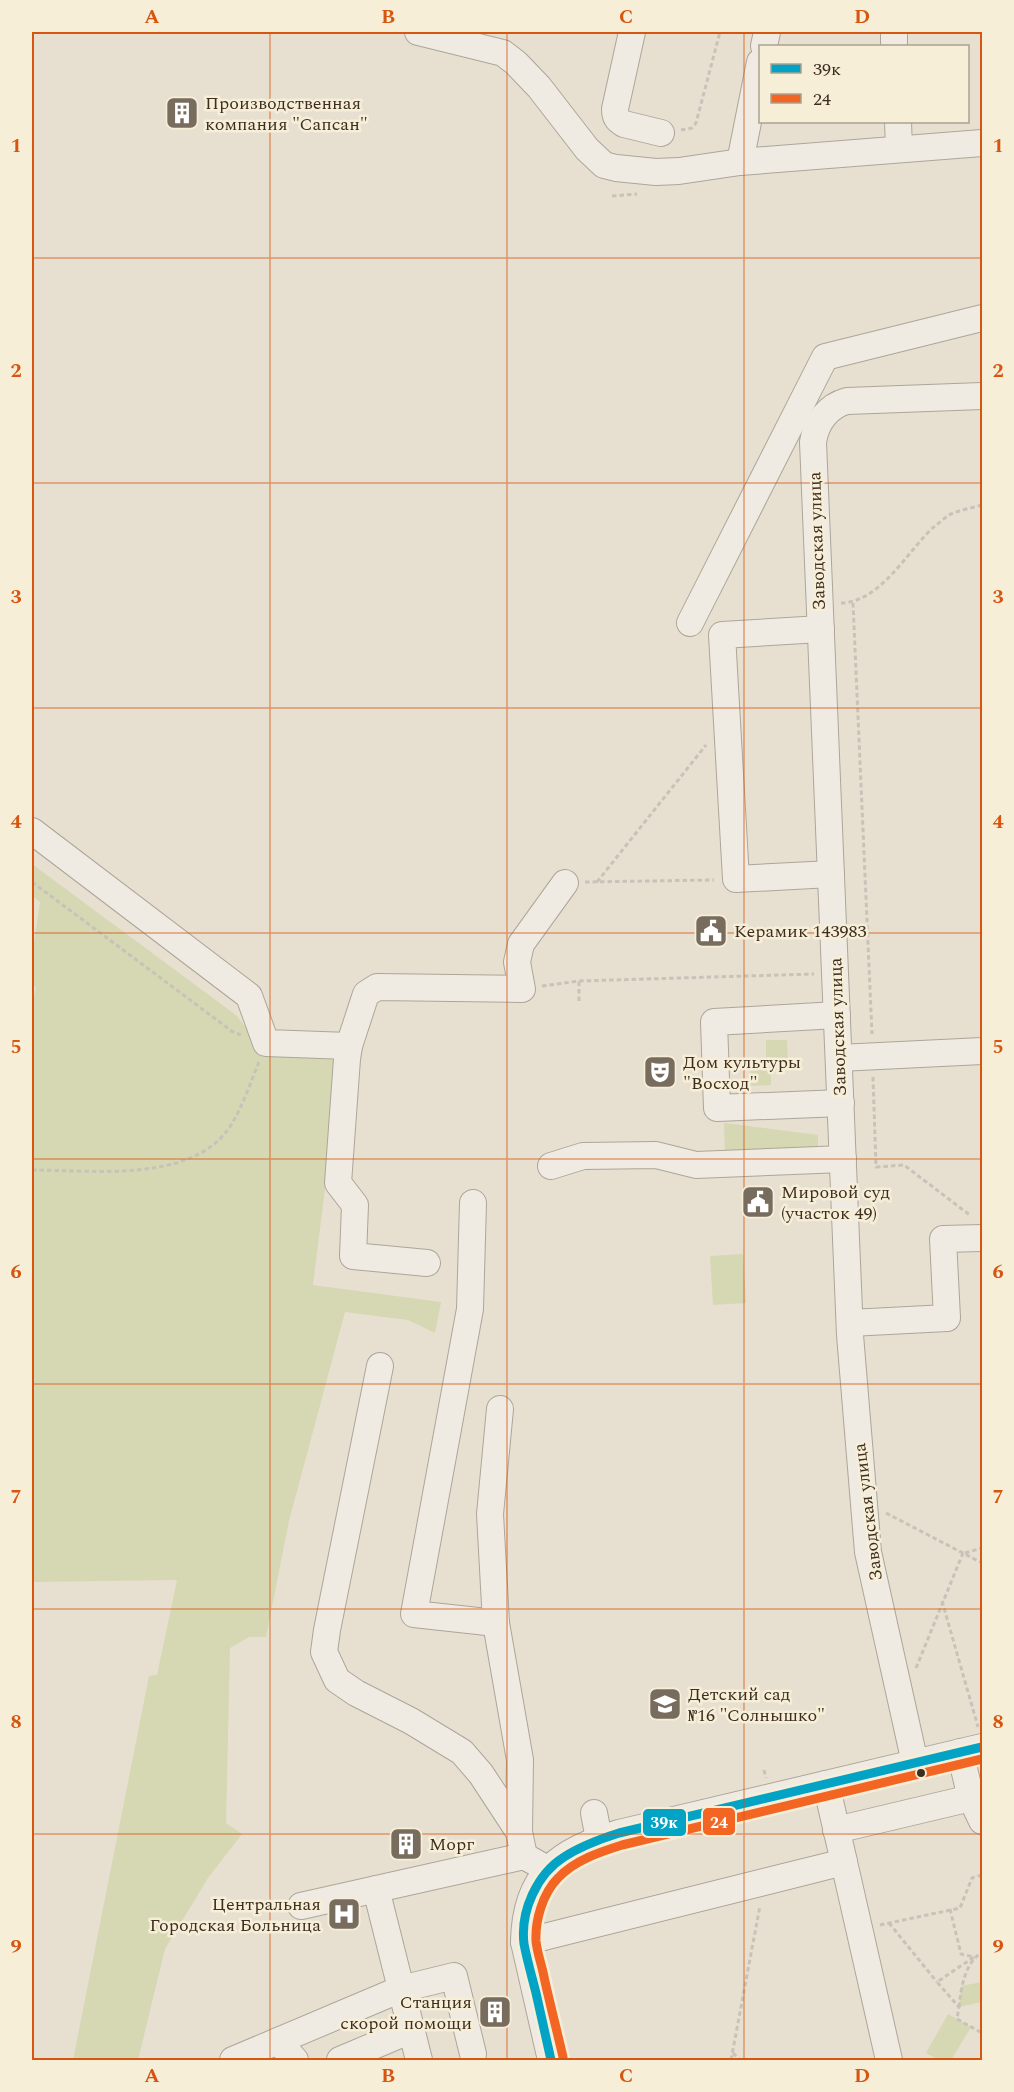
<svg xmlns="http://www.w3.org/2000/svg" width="1014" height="2092" font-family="Spectral,serif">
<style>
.green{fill:#d6d7b3}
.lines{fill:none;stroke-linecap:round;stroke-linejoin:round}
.minor-casing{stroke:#ada599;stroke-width:28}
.path{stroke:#c8c2b9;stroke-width:3;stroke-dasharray:4.5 3;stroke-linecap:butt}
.minor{stroke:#efebe3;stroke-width:26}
.bus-1-casing{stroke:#f7eed8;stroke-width:14}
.bus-2-casing{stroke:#f7eed8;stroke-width:14}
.bus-1{stroke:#03a3c5;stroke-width:9}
.bus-2{stroke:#f26522;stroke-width:9}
.grid{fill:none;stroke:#d7550e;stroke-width:1.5;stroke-opacity:0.55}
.bus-dot{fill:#3d2e20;stroke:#f7eed8;stroke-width:2}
.labels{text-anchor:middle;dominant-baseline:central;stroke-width:5;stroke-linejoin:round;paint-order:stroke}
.poi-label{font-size:18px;fill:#3d2e20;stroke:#f7eed8;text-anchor:start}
.street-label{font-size:18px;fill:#3d2e20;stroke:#f7eed8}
.line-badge{stroke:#f7eed8;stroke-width:2}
.badge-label{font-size:16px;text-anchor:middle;font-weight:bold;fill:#fff}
.neatline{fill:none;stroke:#d7550e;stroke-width:2}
.grid-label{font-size:20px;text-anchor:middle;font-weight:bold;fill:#d7550e}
</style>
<rect width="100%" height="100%" fill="#e7e0d1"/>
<g class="green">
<path d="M32,864L236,1015L266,1053L335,1058L328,1165L313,1285L441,1302L435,1333L408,1320L345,1312L289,1521L266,1637H249L230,1648L226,1823L242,1834L208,1878L165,1949L138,2060H73L149,1676L157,1675L177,1580L32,1582V1006L36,987L32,985V956L40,902L32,896Z"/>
<path d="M766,1040H787L788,1063H771V1085L751,1086L750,1063L766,1062Z"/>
<path d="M724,1123L818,1135V1149L725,1153Z"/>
<path d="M743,1254L746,1303L713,1305L710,1256Z"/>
<path d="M982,1982V2002L959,2007L961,1986Z"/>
<path d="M948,2014L971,2027L951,2060H939L926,2053Z"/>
</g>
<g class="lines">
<defs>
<g id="minor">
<path d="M418,32L503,53L516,63L539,87L587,149L604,165L616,168L656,172L679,171L740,162L982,143"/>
<path d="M632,32L615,109C615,117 617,120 624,124L661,133"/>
<path d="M894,32V46"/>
<path d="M764,46L767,32"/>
<path d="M898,122L899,148"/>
<path d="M740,162L760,62"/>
<path d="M690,623L825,357L982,318"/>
<path d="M821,629L722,635L736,879L831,874"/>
<path d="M32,831L249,996L266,1043L349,1046"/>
<path d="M837,1015L714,1022L717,1108L841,1103"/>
<path d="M839,1058L982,1051"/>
<path d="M551,1166L583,1156L656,1155L696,1165L843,1159"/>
<path d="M473,1203L470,1309L414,1614L496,1623"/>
<path d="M427,1263L353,1256L355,1205L338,1183L347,1059L349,1046L366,994L377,987L522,989L517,962L521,944L565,883"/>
<path d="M850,1323L947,1318L943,1239L982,1238"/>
<path d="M380,1366L327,1630L324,1652L337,1680L356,1693L411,1721L462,1752L481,1774L519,1832L524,1856"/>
<path d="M500,1409L490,1514L496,1623L520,1760L519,1832"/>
<path d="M960,1752L971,1798L982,1821"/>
<path d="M915,1763L868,1552L850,1335L813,442C816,422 828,406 847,401L982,396"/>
<path d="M594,1813L599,1839"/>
<path d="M836,1830L971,1798"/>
<path d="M844,1862L889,2060"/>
<path d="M376,1889L419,2060"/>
<path d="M301,1906L524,1856L540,1865"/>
<path d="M524,1942L844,1862L826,1784"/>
<path d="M278,2041L295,2060"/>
<path d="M233,2060L401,1989L454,1976L473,2054"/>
<path d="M340,2060L411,2030"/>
<path d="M551,2060L524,1942C525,1874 559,1851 619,1833L982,1747"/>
</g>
</defs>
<use href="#minor" class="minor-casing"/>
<g class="path">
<path d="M681,130L692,128L696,123L720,32"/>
<path d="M612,196L637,194"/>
<path d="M841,603C882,602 908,549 936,525C941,522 946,516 951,514C960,510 972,508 982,505"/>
<path d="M853,603L872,1034"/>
<path d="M32,882L233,1032L241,1035"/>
<path d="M585,882L714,880"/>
<path d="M597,882L706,745"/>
<path d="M542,986L579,981L814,974"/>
<path d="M579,1001V981"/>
<path d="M873,1077L876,1167L904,1165L971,1216"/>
<path d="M32,1170C92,1170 194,1184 231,1125C242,1108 251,1081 259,1062"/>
<path d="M886,1513L982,1563"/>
<path d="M965,1553L982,1548"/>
<path d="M942,1601L978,1727"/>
<path d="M916,1668L963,1553"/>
<path d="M764,1770L766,1778"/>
<path d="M950,1909L961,1954L974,1957L937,1982L959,2007L957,2019L982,2033"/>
<path d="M889,1923L937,1982"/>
<path d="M880,1925L960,1908L972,1878L982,1875"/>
<path d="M959,2007C961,1987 965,1963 982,1952"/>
<path d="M733,2053L740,2060"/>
<path d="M731,2060L760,1906"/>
</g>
<use href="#minor" class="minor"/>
<defs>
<path id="bus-1" d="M551,2060C546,2038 541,2015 536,1993C532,1977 527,1960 524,1944C520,1911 537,1874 564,1857C581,1846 600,1839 619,1833L982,1747"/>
<path id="bus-2" d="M563,2057C557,2031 550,2004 544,1977C542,1965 537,1953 536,1941C535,1920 543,1893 558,1878C575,1860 600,1852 622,1845L982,1759"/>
</defs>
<use href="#bus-1" class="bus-1-casing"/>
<use href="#bus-2" class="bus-2-casing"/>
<use href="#bus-1" class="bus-1"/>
<use href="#bus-2" class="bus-2"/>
</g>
<path class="grid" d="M270,32V2060M507,32V2060M744,32V2060M32,258H982M32,483H982M32,708H982M32,933H982M32,1159H982M32,1384H982M32,1609H982M32,1834H982"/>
<defs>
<symbol id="building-square" viewBox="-11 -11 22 22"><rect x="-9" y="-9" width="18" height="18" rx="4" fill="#786c5e" stroke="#f7eed8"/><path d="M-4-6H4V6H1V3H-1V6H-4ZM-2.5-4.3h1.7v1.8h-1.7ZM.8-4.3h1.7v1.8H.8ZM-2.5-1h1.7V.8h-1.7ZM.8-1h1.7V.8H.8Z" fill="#fff"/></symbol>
<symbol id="civic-square" viewBox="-11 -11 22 22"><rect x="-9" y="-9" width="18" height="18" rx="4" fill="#786c5e" stroke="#f7eed8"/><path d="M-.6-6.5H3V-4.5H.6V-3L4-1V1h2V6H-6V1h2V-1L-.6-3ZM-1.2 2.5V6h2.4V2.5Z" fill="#fff"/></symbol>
<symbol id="theatre-square" viewBox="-11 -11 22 22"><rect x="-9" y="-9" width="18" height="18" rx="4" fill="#786c5e" stroke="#f7eed8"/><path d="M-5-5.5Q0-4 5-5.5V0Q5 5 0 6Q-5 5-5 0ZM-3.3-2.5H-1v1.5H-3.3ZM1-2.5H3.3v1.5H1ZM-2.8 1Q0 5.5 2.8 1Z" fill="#fff"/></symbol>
<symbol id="school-square" viewBox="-11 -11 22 22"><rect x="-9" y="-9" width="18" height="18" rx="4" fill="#786c5e" stroke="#f7eed8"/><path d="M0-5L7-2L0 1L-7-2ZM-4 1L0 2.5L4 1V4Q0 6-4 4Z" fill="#fff"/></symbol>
<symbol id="hospital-square" viewBox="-11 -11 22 22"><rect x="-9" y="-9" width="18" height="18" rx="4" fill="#786c5e" stroke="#f7eed8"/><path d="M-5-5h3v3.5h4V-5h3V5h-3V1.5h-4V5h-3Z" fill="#fff"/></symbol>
</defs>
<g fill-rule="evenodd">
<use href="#building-square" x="163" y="94" width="38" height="38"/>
<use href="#civic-square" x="692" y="912" width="38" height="38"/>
<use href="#theatre-square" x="641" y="1053" width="38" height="38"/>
<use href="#civic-square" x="739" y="1183" width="38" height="38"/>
<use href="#school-square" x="646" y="1685" width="38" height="38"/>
<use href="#building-square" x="387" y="1825" width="38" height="38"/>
<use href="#hospital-square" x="325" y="1895" width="38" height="38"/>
<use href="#building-square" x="476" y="1993" width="38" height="38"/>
</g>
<circle class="bus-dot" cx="921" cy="1773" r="5"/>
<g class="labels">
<g class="poi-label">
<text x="205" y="103">Производственная<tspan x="205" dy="21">компания "Сапсан"</tspan></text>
<text x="734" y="931">Керамик 143983</text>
<text x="683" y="1062">Дом культуры<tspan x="683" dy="21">"Восход"</tspan></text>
<text x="781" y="1192">Мировой суд<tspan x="781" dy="21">(участок 49)</tspan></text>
<text x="688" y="1694">Детский сад<tspan x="688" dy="21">№16 "Солнышко"</tspan></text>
<text x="429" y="1844">Морг</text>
<text x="321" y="1904" text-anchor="end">Центральная<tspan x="321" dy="21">Городская Больница</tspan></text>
<text x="472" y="2002" text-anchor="end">Станция<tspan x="472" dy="21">скорой помощи</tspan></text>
</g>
<g class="street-label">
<text transform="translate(817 541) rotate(-92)">Заводская улица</text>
<text transform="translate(838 1027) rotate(-92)">Заводская улица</text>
<text transform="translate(868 1512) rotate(-97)">Заводская улица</text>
</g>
</g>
<g class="line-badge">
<rect x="702" y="1807" width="34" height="29" rx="6" fill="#f26522"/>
<rect x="642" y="1808" width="45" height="29" rx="6" fill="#03a3c5"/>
</g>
<g class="badge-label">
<text x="719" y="1828">24</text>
<text x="664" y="1828">39к</text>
</g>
<rect width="1014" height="2092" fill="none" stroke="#f7eed8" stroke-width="66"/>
<rect x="759" y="45" width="210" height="78" fill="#f7eed8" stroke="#ada18e" stroke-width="1.5"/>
<rect x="771" y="64" width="30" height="9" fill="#03a3c5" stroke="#ada18e" stroke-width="1.5"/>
<text x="813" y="75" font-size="18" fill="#3d2e20">39к</text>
<rect x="771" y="94" width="30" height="9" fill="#f26522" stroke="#ada18e" stroke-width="1.5"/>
<text x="813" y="105" font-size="18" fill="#3d2e20">24</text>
<rect x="33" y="33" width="948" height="2026" class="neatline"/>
<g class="grid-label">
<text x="152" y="23">A</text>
<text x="388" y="23">B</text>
<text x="626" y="23">C</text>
<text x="862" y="23">D</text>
<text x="16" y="152">1</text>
<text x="998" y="152">1</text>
<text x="16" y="377">2</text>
<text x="998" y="377">2</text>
<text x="16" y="603">3</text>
<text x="998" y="603">3</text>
<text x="16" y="828">4</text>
<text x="998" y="828">4</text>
<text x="16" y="1053">5</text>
<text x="998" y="1053">5</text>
<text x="16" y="1278">6</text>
<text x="998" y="1278">6</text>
<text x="16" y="1503">7</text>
<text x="998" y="1503">7</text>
<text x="16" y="1728">8</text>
<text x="998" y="1728">8</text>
<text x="16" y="1953">9</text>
<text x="998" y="1953">9</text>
<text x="152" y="2082">A</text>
<text x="388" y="2082">B</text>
<text x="626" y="2082">C</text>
<text x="862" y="2082">D</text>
</g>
</svg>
